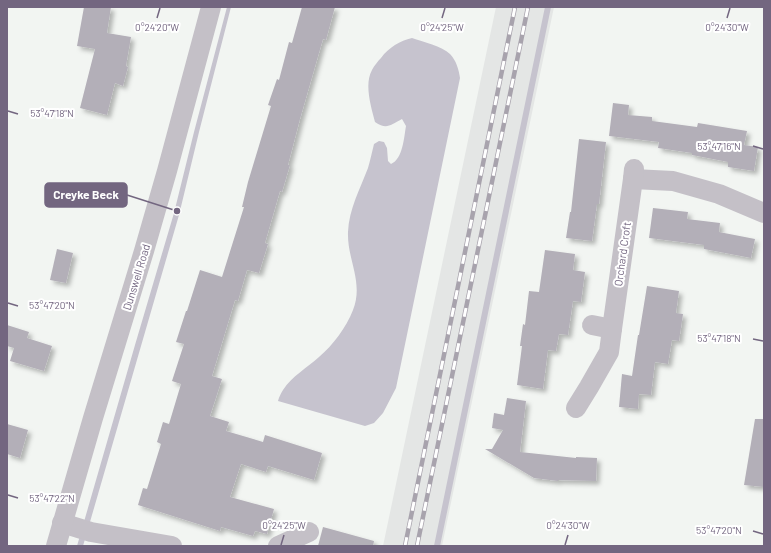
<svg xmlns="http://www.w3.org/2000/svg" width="771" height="553" font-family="Barlow,sans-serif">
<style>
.built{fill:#e4e6e5}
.water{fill:#c6c3ce}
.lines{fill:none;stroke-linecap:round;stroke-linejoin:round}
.stream{stroke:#c6c3ce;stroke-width:6}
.building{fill:#b3afb8;filter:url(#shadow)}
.street{stroke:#c4c0c7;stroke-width:20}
.rail-casing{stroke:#a8a3ad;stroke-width:4.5}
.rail{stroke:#fff;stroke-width:3;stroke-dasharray:9;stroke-linecap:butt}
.ticks{fill:none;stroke:#736680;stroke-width:1.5}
.labels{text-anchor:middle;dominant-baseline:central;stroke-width:4;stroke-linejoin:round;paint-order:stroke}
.street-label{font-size:11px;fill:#736680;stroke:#fff}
.ticks-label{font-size:10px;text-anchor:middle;fill:#736680;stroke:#fff;stroke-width:4;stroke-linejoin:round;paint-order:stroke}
.leader{fill:none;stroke:#736680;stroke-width:1.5}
.callout-dot{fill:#736680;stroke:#fff;stroke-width:1.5}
.callout{fill:#736680;stroke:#736680;stroke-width:1.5}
.callout-label{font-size:12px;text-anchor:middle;font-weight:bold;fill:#fff}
</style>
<defs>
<filter id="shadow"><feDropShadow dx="3.5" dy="3.5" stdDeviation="2" flood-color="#0004"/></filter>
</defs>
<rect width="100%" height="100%" fill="#f2f5f2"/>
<path class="built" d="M496,7H554L442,546H383L400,465Z"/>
<g class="water">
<path d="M227,7H231L199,132L179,215L83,546H77L135,345L174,213L194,132Z"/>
<path d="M412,38C423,42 442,46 450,54C456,60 459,70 460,78L396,388L383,413L374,423L365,426L278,401C279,397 281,393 283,390C292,376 307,368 319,357C333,345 346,328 353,310C364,282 347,260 348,232C349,209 360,189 368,168C370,161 372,152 374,144L379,141L384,142L387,148L388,161L391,164C403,159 404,137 406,126L402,119C390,125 387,130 375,122C371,107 364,84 372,70C374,66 378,61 381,58C389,47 400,41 412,38Z"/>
</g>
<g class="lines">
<path class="stream" d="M437,546L548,7"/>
</g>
<g class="building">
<path d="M84,7H111L107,33L131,37L126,66L128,67L123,86L115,83L107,115L80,108L95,49L77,46Z"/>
<path d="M302,7H335L326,40L323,39L300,119L288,165H290L282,192L280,191L265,243L268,244L259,273L247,270L238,301L235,300L212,376L222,379L210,416L229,422L226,431L263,442L265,435L322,453L314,480L268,466L266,472L241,464L230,497L274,509L267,534L255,531L253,536L221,527L220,531L138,505L143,488L147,489L161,444L157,442L163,422L169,424L181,384L172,381L184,344L176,342L186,311H187L200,270L222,277L244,207H242L248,182L271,106L268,105L277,79L279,80L289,42L292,43Z"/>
<path d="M613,103L629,105L628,115L652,117V121L697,127L698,123L747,131L744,145L758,147L754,171L728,167V162L692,155V153L658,148L659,142L609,136Z"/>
<path d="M579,139L606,142L599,204H597L592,241L566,238L570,212H571Z"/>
<path d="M653,208L688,212L687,219L720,223L719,232L755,239L751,258L704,249V245L649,238Z"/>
<path d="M57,249L73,253L66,283L50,280Z"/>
<path d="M545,250L575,254L573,270L585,272L581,302L573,301L568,335L559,334L556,351L548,350L543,389L517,385L522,346H520L523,324L525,325L529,291L539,292Z"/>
<path d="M647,286L679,291L676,313L683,314L679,341L672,340L668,364L655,362L651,395L639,394L638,409L619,407L622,374L632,376L638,335H639Z"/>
<path d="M7,325L29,332L27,338L52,346L44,371L10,361L14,348L7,346Z"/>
<path d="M507,398L526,401L520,452L576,458V457L597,458L596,481L558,480V481L534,478L485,449H492L503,430L492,428L494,413L504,415Z"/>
<path d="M755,419H764V487L744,485Z"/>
<path d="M7,424L28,430L20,458L7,454Z"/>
<path d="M323,527L374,541L373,546H318Z"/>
</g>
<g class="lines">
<g class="street">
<path d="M633,179L673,181L719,194L764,213"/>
<path d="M592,325L612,329"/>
<path d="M576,408L589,387L609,352L612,329L633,179L634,169"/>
<path d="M62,523L91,532L172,546"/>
<path d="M56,546L93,418L144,251L167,171L211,7"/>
<path d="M278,546L309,532"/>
</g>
<defs>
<g id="rail">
<path d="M405,546L515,7"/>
<path d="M417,546L528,7"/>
</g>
</defs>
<use href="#rail" class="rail-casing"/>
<use href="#rail" class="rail"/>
</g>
<path class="ticks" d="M157,18L160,8M442,18L445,8M727,18L730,8M8,111L18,114M753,146L763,149M8,303L18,306M753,339L763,341M8,495L18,498M753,531L763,534M281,545L284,535M565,545L568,535"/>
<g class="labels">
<g class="street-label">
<text transform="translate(622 254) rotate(-82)">Orchard Croft</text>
<text transform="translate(136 277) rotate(-73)">Dunswell Road</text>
</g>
</g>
<g class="ticks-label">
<text x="157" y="31">0°24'20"W</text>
<text x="442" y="31">0°24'25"W</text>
<text x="727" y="31">0°24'30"W</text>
<text x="52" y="117">53°47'18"N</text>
<text x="719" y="150">53°47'16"N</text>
<text x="52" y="309">53°47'20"N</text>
<text x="719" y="342">53°47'18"N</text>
<text x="52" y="502">53°47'22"N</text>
<text x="284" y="529">0°24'25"W</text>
<text x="568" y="529">0°24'30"W</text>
<text x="719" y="534">53°47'20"N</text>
</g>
<path class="leader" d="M177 211L127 195"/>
<circle class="callout-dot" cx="177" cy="211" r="4"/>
<rect class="callout" x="45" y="183" width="82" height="24" rx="4"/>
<g class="callout-label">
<text x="86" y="199">Creyke Beck</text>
</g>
<rect width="771" height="553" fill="none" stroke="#736680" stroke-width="16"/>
</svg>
